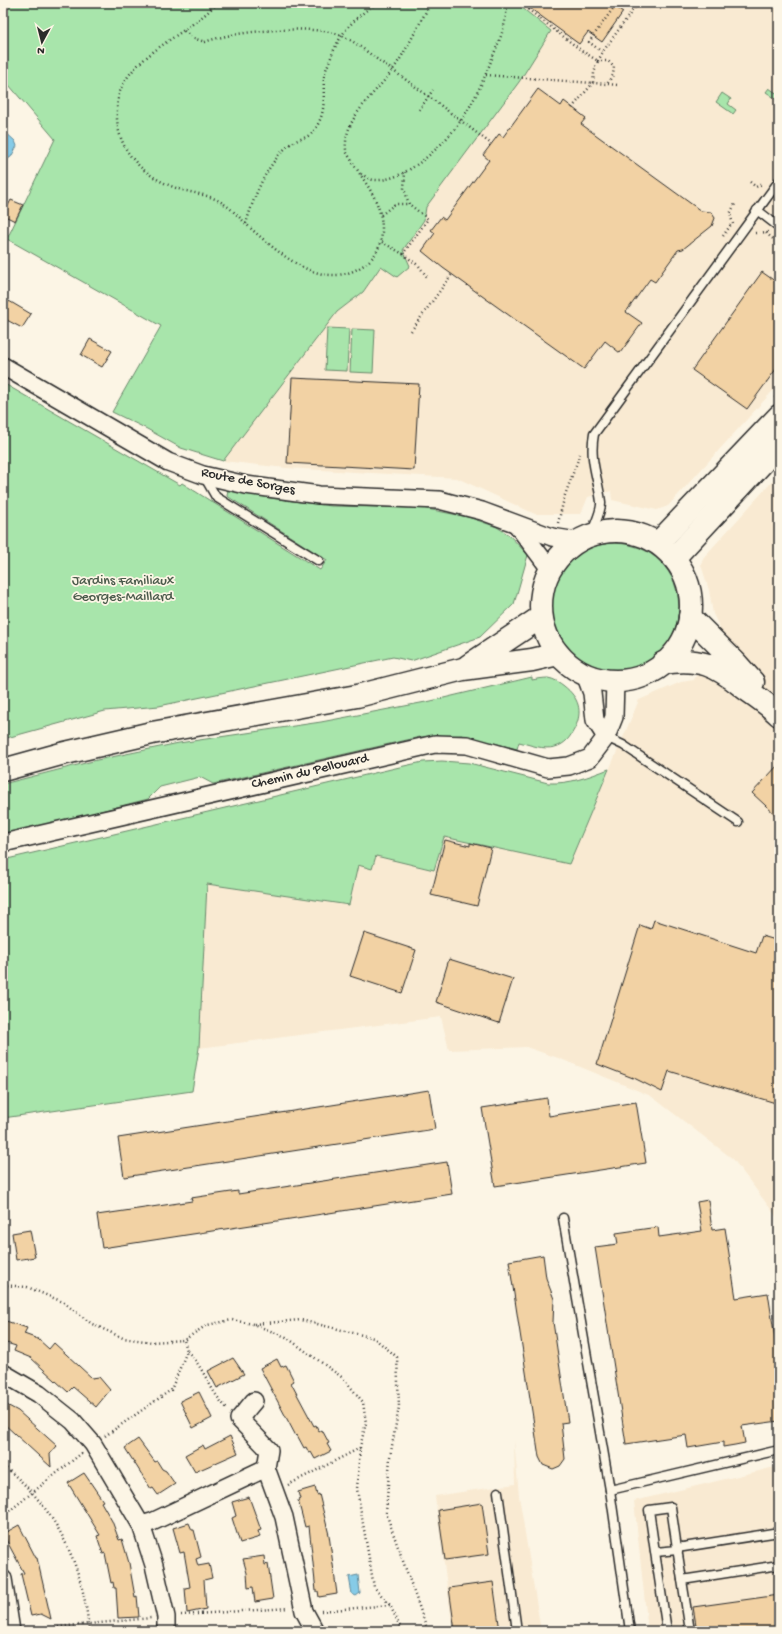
<svg xmlns="http://www.w3.org/2000/svg" width="782" height="1634" font-family="'Gochi Hand',sans-serif">
<style>
.built{fill:#f9ead2}
.green{fill:#a8e5ab;stroke:#6a886b}
.water{fill:#86cbe7;stroke:#628b9c}
.building{fill:#f2d2a4;stroke:#2b2b2b}
.lines{fill:none;stroke-linecap:round;stroke-linejoin:round}
.lane-casing{stroke:#2b2b2b;stroke-width:11}
.street-casing{stroke:#2b2b2b;stroke-width:20}
.secondary-casing{stroke:#2b2b2b;stroke-width:25}
.path{stroke:#2b2b2b;stroke-width:2.5;stroke-dasharray:1 3;stroke-linecap:butt}
.lane{stroke:#fcf5e5;stroke-width:8}
.street{stroke:#fcf5e5;stroke-width:17}
.secondary{stroke:#fcf5e5;stroke-width:22}
.labels{text-anchor:middle;dominant-baseline:central;stroke-width:3.5;stroke-linejoin:round;paint-order:stroke}
.street-label{font-size:14px;fill:#2b2b2b;stroke:#fcf5e5}
.park-label{font-size:14px;fill:#4a5a4b;stroke:#fcf5e5}
</style>
<rect width="100%" height="100%" fill="#fcf5e5"/>
<filter id="ink" filterUnits="userSpaceOnUse"><feTurbulence type="fractalNoise" baseFrequency=".025" numOctaves="2"/><feDisplacementMap in="SourceGraphic" scale="8" xChannelSelector="R" yChannelSelector="G"/><feConvolveMatrix kernelMatrix="1 2 1 2 8 2 1 2 1" color-interpolation-filters="sRGB"/></filter>
<g filter="url(#ink)">
<g class="built">
<path d="M516,3H779V384L668,506L657,510L612,500L611,491L588,497L581,514H535L457,478L286,468L223,461L337,312L363,292L381,266L403,250L424,220L426,207L519,82L551,31Z"/>
<path d="M779,474V1220L733,1159L651,1096L561,1059L526,1047L449,1050L441,1017L199,1048L207,884L349,905L358,865L376,856L434,870L444,837L569,864L639,700L681,682L694,680L720,628L713,614L709,590L701,565L703,558Z"/>
<path d="M514,1440L519,1496L541,1631H453L435,1496L515,1484Z"/>
<path d="M779,1466V1631H648L634,1501Z"/>
</g>
<g class="green">
<path d="M3,3H516L551,31L519,82L426,207L424,220L403,250L410,266L397,277L381,266L363,292L337,312L223,461L181,448L147,429L112,412L161,326L7,239L55,139L3,78Z"/>
<path d="M769,88L779,95V101L766,92Z"/>
<path d="M722,93L731,99L728,104L736,110L733,114L716,102Z"/>
<path d="M327,328L349,329L347,371L325,370Z"/>
<path d="M352,329L375,330L373,373L350,372Z"/>
<path d="M3,383L180,485L182,483L320,570L327,560L227,496L228,489L270,498L331,506L422,508L468,517L497,527L509,535L528,555L514,604L480,637L411,661L393,657L159,706L105,711L3,739Z"/>
<circle cx="615" cy="607" r="64"/>
<path d="M532,677V680C537,679 543,678 548,678C554,679 559,682 564,686C579,698 583,711 575,728C570,737 566,744 555,747C543,750 531,745 519,742L517,749L462,735L420,737L213,784L200,777L160,787L148,799L3,836V784L97,760L179,743L321,722L431,701Z"/>
<path d="M442,761L469,763L548,783C570,784 588,777 609,769L569,864L444,837L434,870L376,856L372,869L358,865L349,905L207,884L199,1048L192,1091L3,1118V860L404,766L423,762Z"/>
</g>
<g class="water">
<path d="M3,130L15,141L17,146L11,157L3,162Z"/>
<path d="M358,1575L360,1593L356,1596L352,1594L349,1577Z"/>
</g>
<g class="building">
<path d="M523,3H610L623,12L602,42L588,32L579,44Z"/>
<path d="M538,89L561,106L564,101L586,118L581,124L701,211L711,212L715,218L712,226L683,249L678,250L655,282L650,279L626,312L642,323L620,353L605,341L584,369L443,268L422,251L435,233L431,230L441,217L445,220L489,160L483,155L499,134L503,137Z"/>
<path d="M11,200L23,205L15,221L3,215Z"/>
<path d="M762,272L779,284V365L747,409L692,370Z"/>
<path d="M9,301L31,314L22,328L3,318V310Z"/>
<path d="M90,339L112,351L102,367L81,355Z"/>
<path d="M292,378L419,384L414,470L287,463Z"/>
<path d="M779,764V818L752,793Z"/>
<path d="M445,840L470,846V843L491,848L477,906L431,895Z"/>
<path d="M654,920L756,953L762,936L779,941V1104L669,1071L662,1092L632,1077L633,1078L597,1064L640,925L651,929Z"/>
<path d="M364,933L416,950L402,993L350,976Z"/>
<path d="M449,959L513,979L499,1023L436,1002Z"/>
<path d="M429,1090L435,1129L124,1177L118,1138Z"/>
<path d="M547,1098L549,1116L636,1102L646,1163L495,1186L482,1108Z"/>
<path d="M447,1162L452,1194L102,1248L97,1215L192,1201L191,1198L238,1191V1194Z"/>
<path d="M708,1200L712,1230L725,1228L736,1298L768,1293L779,1364V1421L742,1426L745,1443L735,1445L723,1447V1442L688,1448L686,1435L626,1444L595,1247L618,1244L616,1233L658,1227L659,1237L702,1231L697,1202Z"/>
<path d="M30,1230L35,1257L16,1260L12,1233Z"/>
<path d="M543,1255L546,1278L554,1299L553,1322L568,1422L561,1423L565,1459L560,1466L553,1469L543,1465L539,1457L509,1261Z"/>
<path d="M3,1320L27,1328L24,1334L38,1339L49,1349L54,1343L92,1378L99,1377L110,1390L96,1407L73,1387L68,1392L31,1358L14,1351L16,1346L3,1342Z"/>
<path d="M233,1358L244,1374L217,1388L208,1371Z"/>
<path d="M277,1359L281,1367L286,1365L294,1381L291,1383L314,1426L316,1425L319,1432L322,1430L329,1443L327,1444L331,1451L315,1459L311,1452L309,1453L306,1447L304,1448L297,1435L296,1436L260,1368Z"/>
<path d="M199,1392L212,1418L193,1428L180,1401Z"/>
<path d="M3,1403L18,1411L57,1446L50,1454L51,1467L3,1423Z"/>
<path d="M230,1436L238,1453L195,1472L185,1455L203,1445L205,1449Z"/>
<path d="M138,1439L155,1462L157,1461L162,1469L166,1471L175,1484L158,1495L153,1488L151,1489L125,1448Z"/>
<path d="M84,1473L103,1501L101,1502L112,1521L119,1540L122,1539L129,1563L135,1597L137,1596L139,1617L118,1618L116,1588H114L113,1582L111,1583L105,1553L103,1554L97,1536L100,1535L68,1483Z"/>
<path d="M315,1487L317,1495L319,1494L329,1535L337,1594L319,1597L318,1591H316L309,1526L305,1527L298,1500L300,1499L298,1492Z"/>
<path d="M249,1497L261,1530L258,1531L260,1537L240,1543L232,1518L236,1516L232,1502Z"/>
<path d="M482,1503L489,1554L445,1560L438,1510Z"/>
<path d="M189,1523L192,1530H194L201,1557L196,1559L198,1566L209,1564L212,1578L204,1580L206,1609L187,1613L185,1588L190,1587L184,1552L180,1553L173,1528Z"/>
<path d="M19,1525L36,1558H37L51,1619L41,1614L31,1616L21,1574L24,1573L3,1534Z"/>
<path d="M264,1556L265,1565L268,1564L273,1599L255,1602L253,1587L248,1588L247,1573L243,1559Z"/>
<path d="M493,1582L500,1631H455L449,1588Z"/>
<path d="M779,1595V1631H697L693,1607Z"/>
</g>
<g class="lines">
<defs>
<g id="lane">
<path d="M757,210L779,227"/>
<path d="M204,476L216,497L319,561"/>
<path d="M591,535C594,525 602,511 601,502C598,477 589,460 594,434L779,181"/>
<path d="M606,737L623,745L738,822"/>
<path d="M563,1218L610,1490L630,1631"/>
<path d="M610,1490L779,1450"/>
<path d="M498,1492L517,1631"/>
<path d="M677,1548L671,1507L649,1510L655,1552L678,1550"/>
<path d="M655,1552L667,1631"/>
<path d="M682,1580L677,1548L779,1532"/>
<path d="M690,1631L682,1580L779,1565"/>
</g>
<g id="street">
<path d="M3,366L168,462L203,475L246,485L319,495L439,500L482,511L552,537L577,541"/>
<path d="M517,525L550,569"/>
<path d="M585,674L592,693L595,720L606,737"/>
<path d="M3,843L435,744L467,745L548,768L569,766L590,758L606,737L614,717L615,681"/>
<path d="M3,1373L39,1394L73,1421L93,1444L141,1525L154,1565L166,1617V1631"/>
<path d="M254,1401L239,1419L269,1450L266,1468"/>
<path d="M141,1525L152,1522L266,1468L284,1517L304,1611L315,1631"/>
<path d="M3,1579L11,1631"/>
</g>
<g id="secondary">
<circle cx="616" cy="606" r="75"/>
<path d="M658,543L779,416"/>
<path d="M674,558L779,445"/>
<path d="M690,617L736,663L753,682"/>
<path d="M663,663C699,657 716,665 743,687C755,696 768,704 779,715"/>
<path d="M468,666L541,617"/>
<path d="M3,770L61,754L152,733L357,696L463,669L532,660L558,654"/>
</g>
</defs>
<use href="#lane" class="lane-casing"/>
<use href="#street" class="street-casing"/>
<use href="#secondary" class="secondary-casing"/>
<g class="path">
<path d="M217,3C191,33 125,57 118,99C111,143 136,173 176,188C190,193 208,194 221,202C234,210 244,223 256,233C287,260 329,295 369,261C378,253 382,242 382,230C382,202 367,186 353,163C351,159 347,154 346,150C343,118 375,94 392,71C407,50 418,25 431,3"/>
<path d="M184,31L193,38L205,42C232,31 313,24 340,35C355,41 368,53 381,62C418,88 455,116 491,144"/>
<path d="M602,52L589,42L617,3"/>
<path d="M486,75L593,83L594,73L598,61L582,51L520,3"/>
<path d="M608,84L618,85"/>
<path d="M572,108L593,83L607,84L613,75L614,67L608,61H598L604,50L638,3"/>
<path d="M419,110L433,90"/>
<path d="M361,174C365,176 370,180 375,180C406,182 446,143 462,119C475,100 485,77 493,56C500,39 508,21 506,3"/>
<path d="M750,182L756,187L762,184"/>
<path d="M381,215L395,204H409L404,189L405,172"/>
<path d="M246,224C254,196 266,165 289,145C302,135 310,142 319,122C326,108 323,92 324,77C325,71 328,65 330,60C340,32 353,19 377,3"/>
<path d="M733,224L730,214L735,204"/>
<path d="M755,233L769,232"/>
<path d="M766,233L779,244"/>
<path d="M723,236L732,223"/>
<path d="M382,242L403,254L428,219L409,204"/>
<path d="M403,254L419,266L427,277"/>
<path d="M411,331L452,274"/>
<path d="M775,398L779,390"/>
<path d="M558,523L565,495L580,454"/>
<path d="M3,1285L27,1287L63,1302L92,1324L123,1338L152,1342L184,1340L207,1325L232,1320L253,1324L286,1337L343,1378L363,1402L366,1423L360,1447L357,1489L374,1587L390,1605L402,1631"/>
<path d="M254,1324L301,1320L374,1338L397,1357L399,1407L390,1457L386,1513L426,1626V1631"/>
<path d="M187,1351C205,1368 210,1393 228,1409"/>
<path d="M105,1436L171,1390L187,1351L184,1340"/>
<path d="M3,1466C55,1505 84,1566 89,1631"/>
<path d="M288,1485L360,1448"/>
<path d="M3,1516L82,1453"/>
<path d="M321,1611L390,1605"/>
<path d="M181,1615L288,1608"/>
<path d="M26,1628L37,1629L151,1618"/>
</g>
<use href="#lane" class="lane"/>
<use href="#street" class="street"/>
<use href="#secondary" class="secondary"/>
</g>
</g>
<g class="labels">
<g class="street-label">
<text transform="translate(248 482) rotate(11)">Route de Sorges</text>
<text transform="translate(310 772) rotate(-13)">Chemin du Pellouard</text>
</g>
<g class="park-label">
<text x="123" y="581">Jardins Familiaux<tspan x="123" dy="16">Georges-Maillard</tspan></text>
</g>
</g>
<rect width="782" height="1634" fill="none" stroke="#fcf5e5" stroke-width="16"/>
<rect x="8" y="8" width="766" height="1618" fill="none" stroke="#2b2b2b" stroke-width="1.5" filter="url(#ink)"/>
<g transform="translate(42 42) rotate(187)" stroke="#fcf5e5" stroke-width="3" paint-order="stroke">
<path d="M0-3L7 15L0 10L-7 15Z" fill="#2b2b2b"/>
<text y="-6" font-size="11" font-weight="bold" text-anchor="middle" fill="#2b2b2b">N</text>
</g>
</svg>
